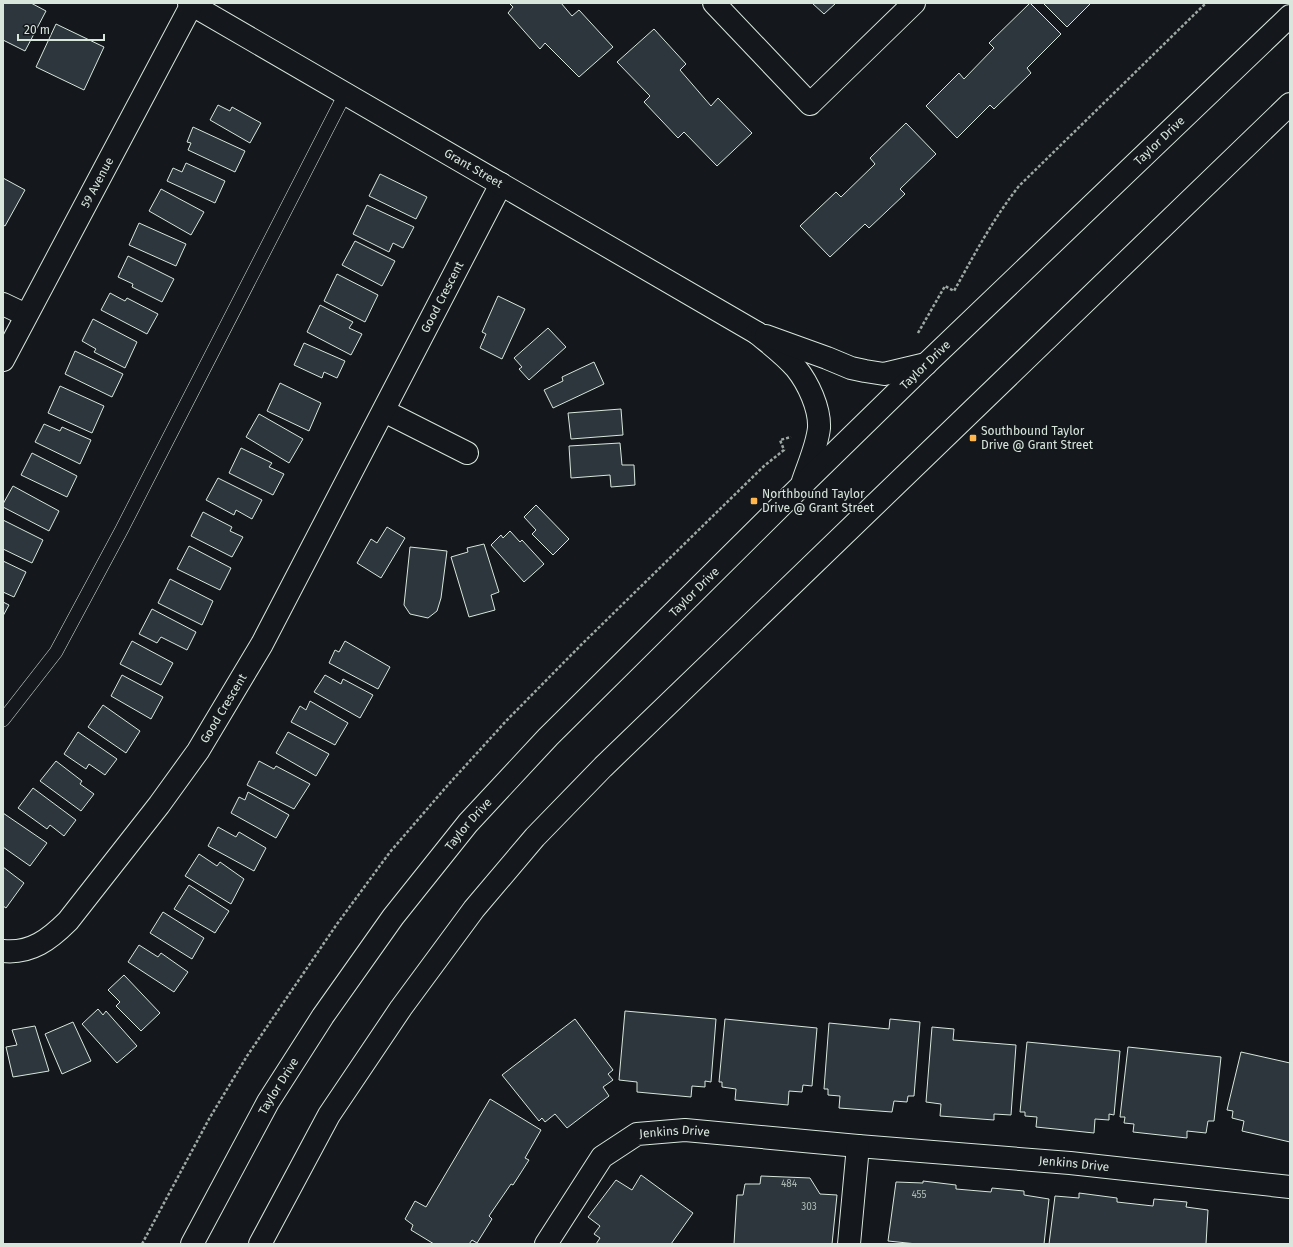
<svg xmlns="http://www.w3.org/2000/svg" width="1293" height="1247" font-family="'Fira Sans',sans-serif">
<style>
.building{fill:#2c363c;stroke:#d8e6dc}
.lines{fill:none;stroke-linecap:round;stroke-linejoin:round}
.service-casing{stroke:#d8e6dc;stroke-width:14}
.minor-casing{stroke:#d8e6dc;stroke-width:24}
.tertiary-casing{stroke:#d8e6dc;stroke-width:24}
.secondary-casing{stroke:#d8e6dc;stroke-width:24}
.path{stroke:#9da8a2;stroke-width:2.5;stroke-dasharray:3 2;stroke-linecap:butt}
.service{stroke:#14181c;stroke-width:13}
.minor{stroke:#14181c;stroke-width:22}
.tertiary{stroke:#14181c;stroke-width:22}
.secondary{stroke:#14181c;stroke-width:22}
.poi-dot{fill:#ffb74d;stroke:#14181c;stroke-width:1.5}
.labels{text-anchor:middle;dominant-baseline:central;stroke-width:3;stroke-linejoin:round;paint-order:stroke}
.number-label{font-size:10px;fill:#adbab4}
.street-label{font-size:12px;fill:#d8e6dc;stroke:#14181c}
.poi-label{font-size:12px;fill:#d8e6dc;stroke:#14181c;text-anchor:start}
</style>
<rect width="100%" height="100%" fill="#14181c"/>
<g class="building">
<path d="M3,3H31L46,11L25,51L3,40Z"/>
<path d="M509,3H561L572,16L579,10L613,47L579,77L545,43L540,49L508,13L513,7Z"/>
<path d="M812,3H836L824,14Z"/>
<path d="M1030,3L1061,34L1027,68L1031,73L994,109L990,105L957,138L926,106L959,73L964,79L994,48L989,43Z"/>
<path d="M1043,3H1091L1067,27Z"/>
<path d="M56,24L104,47L84,90L36,67Z"/>
<path d="M654,29L686,64L680,70L711,106L718,98L752,133L717,166L684,132L678,138L644,102L650,96L617,62Z"/>
<path d="M218,105L230,111L232,107L261,123L250,143L210,120Z"/>
<path d="M906,123L936,154L900,189L905,194L869,228L865,224L830,257L800,226L836,192L841,197L875,164L870,158Z"/>
<path d="M193,127L245,151L235,172L188,150L191,143L187,142Z"/>
<path d="M186,163L225,181L215,203L167,181L173,168L182,172Z"/>
<path d="M380,174L427,197L416,219L369,196Z"/>
<path d="M3,178L25,190L5,226L3,225Z"/>
<path d="M161,189L204,212L191,235L149,211Z"/>
<path d="M367,205L414,227L403,248L393,243L389,252L353,234Z"/>
<path d="M139,223L186,244L176,266L129,245Z"/>
<path d="M355,241L395,261L382,286L342,265Z"/>
<path d="M128,256L174,279L162,302L132,287L133,284L118,277Z"/>
<path d="M337,274L378,295L365,322L324,301Z"/>
<path d="M110,293L125,301L127,298L158,314L147,334L101,310Z"/>
<path d="M498,296L525,309L502,359L480,348L486,334L482,332Z"/>
<path d="M320,305L353,322L349,328L362,334L351,355L307,332Z"/>
<path d="M93,319L137,342L125,368L94,352L96,349L82,341Z"/>
<path d="M548,328L566,347L529,380L519,369L522,367L514,358Z"/>
<path d="M304,343L345,361L337,378L324,372L322,378L294,365Z"/>
<path d="M75,351L123,374L112,397L65,374Z"/>
<path d="M594,362L604,384L553,408L544,390L563,381L562,377Z"/>
<path d="M280,383L321,403L309,431L267,411Z"/>
<path d="M60,386L104,406L92,433L48,413Z"/>
<path d="M621,409L623,435L571,439L568,413Z"/>
<path d="M259,414L303,439L289,463L246,437Z"/>
<path d="M44,424L60,431L62,427L91,440L80,464L35,442Z"/>
<path d="M620,443L622,465H634L635,485L611,487L610,475L571,478L569,446Z"/>
<path d="M241,448L272,463L269,467L284,474L273,495L229,473Z"/>
<path d="M32,453L77,476L67,497L21,475Z"/>
<path d="M218,478L262,500L252,519L236,510L234,515L206,500Z"/>
<path d="M13,486L59,511L49,531L3,507V504Z"/>
<path d="M536,505L569,539L553,555L532,534L536,530L524,517Z"/>
<path d="M203,512L232,527L230,531L243,537L232,557L191,536Z"/>
<path d="M3,520L43,540L32,563L3,549Z"/>
<path d="M387,527L405,538L381,578L357,563L371,539L377,543Z"/>
<path d="M510,531L520,542L522,540L544,564L524,582L491,545L501,535L503,538Z"/>
<path d="M484,544L499,592L491,595L495,610L469,617L451,557L468,552L467,548Z"/>
<path d="M189,546L231,568L220,590L177,569Z"/>
<path d="M410,547L447,551L441,598L437,611L428,618L410,614L404,605Z"/>
<path d="M3,561L26,572L14,597L3,592Z"/>
<path d="M170,579L213,601L202,625L158,603Z"/>
<path d="M3,602L9,605L3,616Z"/>
<path d="M152,609L196,632L187,650L161,637L157,643L139,634Z"/>
<path d="M132,641L173,663L161,685L120,664Z"/>
<path d="M345,641L390,667L378,689L329,663L335,650L339,652Z"/>
<path d="M122,675L163,697L151,719L111,696Z"/>
<path d="M325,675L341,684L343,679L373,695L360,718L314,692Z"/>
<path d="M310,701L348,723L335,745L291,722L300,706L306,710Z"/>
<path d="M103,705L140,731L126,753L88,727Z"/>
<path d="M78,732L117,759L105,775L89,764L86,769L64,754Z"/>
<path d="M288,732L329,754L316,776L276,753Z"/>
<path d="M56,761L82,781L80,784L94,794L81,811L40,781Z"/>
<path d="M259,761L274,769L276,766L310,784L294,809L247,785Z"/>
<path d="M33,788L76,820L64,836L50,825L47,829L18,808Z"/>
<path d="M248,792L289,815L276,838L231,813L239,797L245,800Z"/>
<path d="M3,813L47,843L30,866L3,847Z"/>
<path d="M218,827L236,837L239,832L266,848L254,871L208,846Z"/>
<path d="M199,854L217,866L220,862L244,879L231,904L185,876Z"/>
<path d="M3,867L24,883L6,908L3,906Z"/>
<path d="M189,885L229,911L215,933L174,909Z"/>
<path d="M163,912L204,938L192,959L150,933Z"/>
<path d="M139,945L158,957L161,953L188,972L174,992L128,962Z"/>
<path d="M124,975L160,1013L141,1031L116,1006L120,1002L108,990Z"/>
<path d="M98,1009L103,1015L106,1011L137,1046L117,1063L82,1024Z"/>
<path d="M625,1011L716,1019L711,1082L705,1081V1087L692,1086L691,1097L637,1092V1082L619,1080Z"/>
<path d="M575,1019L613,1070L608,1074L613,1080L603,1087L609,1096L567,1128L555,1114L545,1122L542,1118L539,1121L502,1075Z"/>
<path d="M725,1019L817,1028L812,1086L803,1085L802,1092L789,1091L788,1105L735,1100L736,1089L722,1087V1082H719Z"/>
<path d="M890,1019L920,1022L914,1096H908L907,1102L894,1101L892,1112L839,1108L840,1096L828,1095V1089H824L829,1023L889,1029Z"/>
<path d="M73,1022L91,1061L62,1074L45,1034Z"/>
<path d="M35,1026L49,1071L13,1077L6,1047L17,1045L12,1030Z"/>
<path d="M932,1027L954,1029L953,1040L1016,1045L1011,1115L994,1114V1120L940,1116L941,1104L926,1102Z"/>
<path d="M1027,1042L1120,1051L1114,1115L1109,1114V1120L1095,1119L1094,1133L1036,1127L1037,1117L1025,1116V1112H1020Z"/>
<path d="M1128,1047L1221,1057L1214,1121H1208L1206,1133L1187,1131V1138L1133,1132L1134,1124L1124,1123L1125,1117H1120Z"/>
<path d="M1241,1052L1290,1063V1142L1242,1131L1244,1121L1232,1118L1233,1111L1227,1110Z"/>
<path d="M490,1099L541,1130L525,1158L529,1160L513,1185L511,1184L489,1216L492,1219L477,1243L472,1240L469,1244H434L411,1230L413,1225L405,1219L415,1201L426,1207Z"/>
<path d="M641,1175L693,1213L671,1244H596L600,1238L594,1234L600,1226L588,1217L616,1180L632,1190Z"/>
<path d="M761,1176L810,1178L820,1194L837,1195L832,1244H734L737,1195H743L745,1184H760Z"/>
<path d="M923,1181L956,1185V1189L991,1192L992,1188L1024,1191V1195L1049,1199L1044,1244H917L888,1241L896,1182L923,1183Z"/>
<path d="M1079,1193L1117,1198V1202L1153,1206L1154,1199L1187,1202L1186,1207L1208,1210L1206,1244H1049L1055,1196L1079,1198Z"/>
</g>
<g class="lines">
<defs>
<path id="service" d="M3,720L56,652L122,529L345,94"/>
<g id="minor">
<path d="M714,3L810,104L914,3"/>
<path d="M3,304L26,315"/>
<path d="M384,411L467,453"/>
<path id="s1" d="M3,951C31,954 50,939 68,921L159,805L198,751L262,644L501,184"/>
<path id="s2" d="M546,1244L602,1157L637,1134L685,1130L858,1146L1070,1163L1290,1187"/>
<path d="M849,1244L858,1146"/>
</g>
<g id="tertiary">
<path id="s3" d="M189,3L757,333"/>
<path id="s4" d="M3,360L192,4"/>
</g>
<g id="secondary">
<path d="M757,333C770,344 785,355 796,368C808,383 820,408 819,428C817,446 809,463 803,481"/>
<path d="M766,336L827,358L851,368L865,371L884,374L926,364"/>
<path id="s5" d="M192,1244L268,1102L323,1016L393,917L468,823L548,737L800,487L926,364L1290,16"/>
<path d="M260,1244L329,1115L401,1008L474,909L535,837L603,767L1290,104"/>
</g>
</defs>
<use href="#service" class="service-casing"/>
<use href="#minor" class="minor-casing"/>
<use href="#tertiary" class="tertiary-casing"/>
<use href="#secondary" class="secondary-casing"/>
<g class="path">
<path d="M918,333L945,286L954,291C974,255 993,219 1019,186L1206,3"/>
<path d="M142,1244L209,1119L247,1056L337,924L390,852L447,786L507,720L582,644L764,466L784,450L780,440L791,437"/>
</g>
<use href="#service" class="service"/>
<use href="#minor" class="minor"/>
<use href="#tertiary" class="tertiary"/>
<use href="#secondary" class="secondary"/>
</g>
<g class="poi-dot">
<rect x="969" y="434" width="8" height="8" rx="2"/>
<rect x="750" y="497" width="8" height="8" rx="2"/>
</g>
<g class="labels">
<g class="number-label">
<text x="789" y="1184">484</text>
<text x="919" y="1195">455</text>
<text x="809" y="1207">303</text>
</g>
<g class="street-label">
<text stroke="none"><textPath href="#s5" startOffset="1476">Taylor Drive</textPath></text>
<text stroke="none"><textPath href="#s3" startOffset="329">Grant Street</textPath></text>
<text stroke="none"><textPath href="#s4" startOffset="201">59 Avenue</textPath></text>
<text stroke="none"><textPath href="#s1" startOffset="804">Good Crescent</textPath></text>
<text stroke="none"><textPath href="#s5" startOffset="1152">Taylor Drive</textPath></text>
<text stroke="none"><textPath href="#s5" startOffset="828">Taylor Drive</textPath></text>
<text stroke="none"><textPath href="#s1" startOffset="338">Good Crescent</textPath></text>
<text stroke="none"><textPath href="#s5" startOffset="504">Taylor Drive</textPath></text>
<text stroke="none"><textPath href="#s5" startOffset="180">Taylor Drive</textPath></text>
<text stroke="none"><textPath href="#s2" startOffset="183">Jenkins Drive</textPath></text>
<text stroke="none"><textPath href="#s2" startOffset="584">Jenkins Drive</textPath></text>
</g>
<g class="poi-label">
<text x="981" y="431">Southbound Taylor<tspan x="981" dy="14">Drive @ Grant Street</tspan></text>
<text x="762" y="494">Northbound Taylor<tspan x="762" dy="14">Drive @ Grant Street</tspan></text>
</g>
</g>
<rect width="1293" height="1247" fill="none" stroke="#d8e6dc" stroke-width="8"/>
<path d="M18 34v6h86v-6" fill="none" stroke="#d8e6dc" stroke-width="2"/>
<text x="24" y="34" font-size="12" fill="#d8e6dc" stroke="#14181c" stroke-width="3" paint-order="stroke">20 m</text>
</svg>
